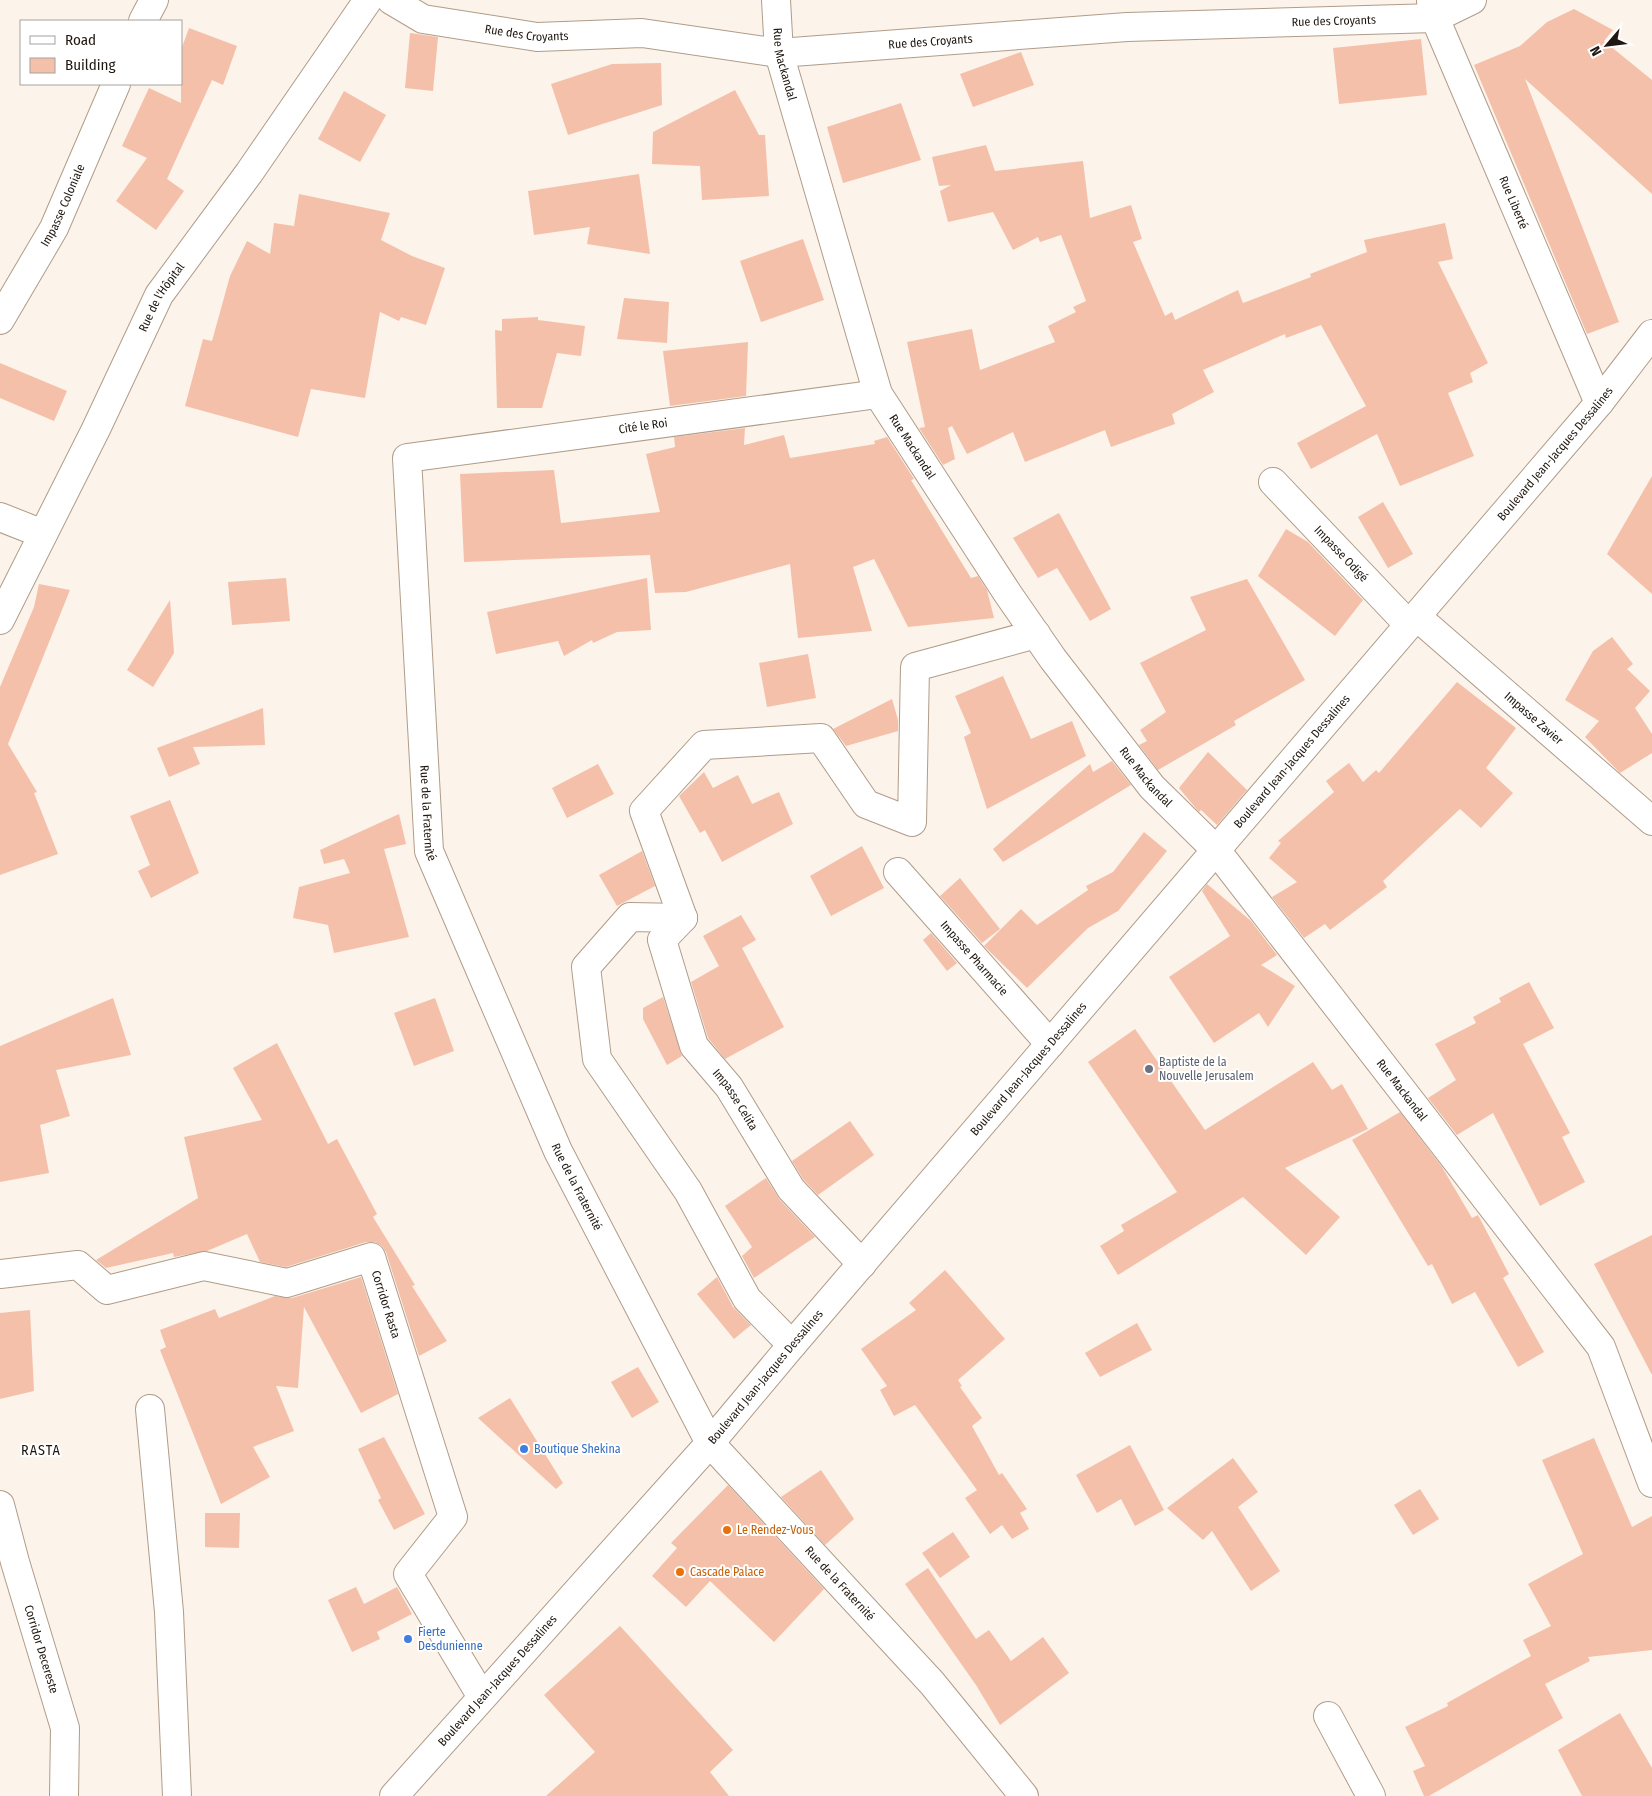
<svg xmlns="http://www.w3.org/2000/svg" width="1652" height="1796" font-family="'Fira Sans Condensed',sans-serif">
<style>
.building{fill:#f5c0a9}
.lines{fill:none;stroke-linecap:round;stroke-linejoin:round}
.minor-casing{stroke:#b09c88;stroke-width:30}
.tertiary-casing{stroke:#b09c88;stroke-width:30}
.minor{stroke:#fff;stroke-width:28}
.tertiary{stroke:#fff;stroke-width:28}
.worship-dot{fill:#6b7280;stroke:#fff;stroke-width:2}
.shop-dot{fill:#3f7fe0;stroke:#fff;stroke-width:2}
.food-dot{fill:#e8710a;stroke:#fff;stroke-width:2}
.labels{text-anchor:middle;dominant-baseline:central;stroke-width:4;stroke-linejoin:round;paint-order:stroke}
.street-label{font-size:12px;fill:#1f1710;stroke:#fff}
.worship-label{font-size:12px;fill:#5b616d;stroke:#fff;text-anchor:start}
.shop-label{font-size:12px;fill:#366cbe;stroke:#fff;text-anchor:start}
.food-label{font-size:12px;fill:#c56008;stroke:#fff;text-anchor:start}
.neighbourhood-label{font-size:14px;letter-spacing:1px;fill:#1f1710;stroke:#fff}
</style>
<rect width="100%" height="100%" fill="#fcf3eb"/>
<g class="building">
<path d="M1574,9L1613,30L1604,41L1652,80V194L1525,79L1619,322L1587,334L1474,65L1520,46L1547,22Z"/>
<path d="M189,28L237,46L223,85L212,80L167,179L184,191L156,230L116,201L147,158L122,146L149,88L181,103V50Z"/>
<path d="M410,33L438,37L433,91L405,88Z"/>
<path d="M1421,39L1427,95L1339,104L1333,48Z"/>
<path d="M1021,52L1034,85L973,107L960,74Z"/>
<path d="M661,63L662,105L568,135L551,84L612,64Z"/>
<path d="M735,90L759,135H765L769,196L702,200L700,166L652,164L653,132Z"/>
<path d="M344,91L386,115L360,162L318,139Z"/>
<path d="M901,103L921,160L843,183L827,127Z"/>
<path d="M986,145L995,171L1083,161L1090,218L1131,205L1142,239L1133,242L1165,316L1172,312L1175,320L1238,290L1243,303L1311,277L1310,274L1367,252L1364,240L1445,223L1453,259L1438,262L1488,363L1470,373L1473,382L1448,393L1474,456L1400,486L1377,434L1311,469L1297,443L1366,406L1321,325L1286,338L1285,334L1203,370L1214,392L1172,414L1175,424L1111,447L1105,430L1025,462L1013,432L967,454L952,426L948,428L955,459L943,465L919,428L925,427L907,342L972,329L980,370L1055,342L1048,326L1076,312L1073,307L1086,301L1061,235L1040,242L1038,237L1013,250L993,212L948,222L940,191L951,185L939,186L932,157Z"/>
<path d="M639,174L650,254L587,244L590,227L534,235L528,191Z"/>
<path d="M299,194L390,213L381,240L412,256L445,268L426,325L401,317L399,321L380,312L365,398L311,389L298,437L185,406L203,339L212,341L230,276L247,241L270,254L274,223L294,226Z"/>
<path d="M803,239L824,300L761,322L740,261Z"/>
<path d="M624,298L669,302L667,343L617,339Z"/>
<path d="M538,317V320L585,326L581,356L557,353L542,408H497L495,330L502,331V319Z"/>
<path d="M748,342L746,396L670,406L663,351Z"/>
<path d="M0,363L67,391L54,421L0,398Z"/>
<path d="M745,428L744,445L784,435L790,458L875,444L874,441L887,437L914,479L911,480L971,578L978,576L987,590L994,618L908,627L874,559L853,567L872,631L798,638L790,564L686,592L655,593L650,555L464,562L460,474L554,470L561,523L660,512L646,454L675,447L674,437Z"/>
<path d="M1652,476V594L1607,554Z"/>
<path d="M1383,502L1413,554L1388,568L1358,517Z"/>
<path d="M1059,513L1111,609L1090,621L1057,568L1038,578L1013,538Z"/>
<path d="M1286,529L1308,542L1363,600L1335,636L1258,576Z"/>
<path d="M286,578L290,621L232,625L228,582Z"/>
<path d="M647,578L651,630L617,632L593,643L592,640L564,656L558,641L496,654L487,612Z"/>
<path d="M1247,579L1305,680L1234,721L1236,725L1158,770L1139,745L1147,741L1140,730L1166,712L1140,663L1206,630L1190,597Z"/>
<path d="M39,584L70,590L8,744L37,792L34,793L58,854L0,875V687L34,607Z"/>
<path d="M170,600L174,653L153,687L127,670Z"/>
<path d="M1612,637L1633,664L1627,669L1650,691L1635,708L1652,734V753L1620,773L1585,737L1599,721L1565,700L1593,651Z"/>
<path d="M808,654L816,698L767,707L759,663Z"/>
<path d="M1003,676L1031,739L1072,721L1086,756L987,809L964,737L971,733L955,696Z"/>
<path d="M1457,682L1516,728L1486,768L1513,793L1481,828L1460,809L1383,881L1387,887L1330,930L1325,924L1304,938L1272,897L1297,882L1269,858L1281,843L1278,841L1334,792L1326,781L1349,763L1363,782L1376,770L1379,773Z"/>
<path d="M892,699L898,720V731L846,746L833,729Z"/>
<path d="M263,708L265,745L193,747L200,764L169,777L157,748Z"/>
<path d="M1208,752L1247,790L1217,825L1201,810L1199,812L1179,788Z"/>
<path d="M1112,761L1131,785L1003,862L993,849L1090,764L1093,772Z"/>
<path d="M598,764L614,794L567,818L552,788Z"/>
<path d="M704,772L713,788L738,775L752,804L779,792L793,824L722,862L705,830L700,833L679,796Z"/>
<path d="M170,800L199,873L151,898L138,871L150,865L130,816Z"/>
<path d="M399,814L406,844L384,849L409,937L334,953L328,925L293,918L299,887L350,873L344,859L324,864L320,850Z"/>
<path d="M1144,832L1167,851L1118,911L1088,928L1027,988L984,946L1021,909L1037,925L1088,890L1086,886L1113,872Z"/>
<path d="M862,846L884,888L831,916L810,876Z"/>
<path d="M642,851L655,886L617,906L599,875Z"/>
<path d="M960,878L1000,929L982,943L940,896Z"/>
<path d="M1207,884L1251,921L1277,955L1261,965L1295,986L1268,1027L1259,1013L1214,1043L1169,977L1230,936L1202,891Z"/>
<path d="M741,915L756,940L742,948L784,1027L725,1059L708,1038L691,982L719,966L703,936Z"/>
<path d="M931,933L957,963L947,971L923,940Z"/>
<path d="M1529,982L1554,1028L1523,1044L1570,1133L1562,1137L1585,1182L1540,1206L1493,1113L1457,1135L1428,1098L1456,1080L1435,1044L1476,1023L1473,1017L1501,1002L1499,998Z"/>
<path d="M663,997L682,1056L667,1065L643,1019V1008Z"/>
<path d="M113,998L131,1055L56,1070L70,1116L40,1125L49,1173L0,1182V1046Z"/>
<path d="M435,998L454,1051L414,1066L394,1013Z"/>
<path d="M1135,1029L1205,1130L1313,1062L1332,1090L1342,1084L1368,1129L1285,1168L1340,1217L1306,1255L1243,1197L1118,1275L1100,1246L1124,1231L1121,1225L1177,1192L1088,1062Z"/>
<path d="M277,1043L328,1144L337,1139L377,1214L373,1217L415,1285L412,1286L447,1341L419,1356L386,1252L382,1246L375,1242H366L286,1267L260,1262L247,1234L207,1251L174,1257L173,1253L106,1268L96,1260L198,1198L184,1137L262,1120L233,1068Z"/>
<path d="M1400,1112L1442,1167L1472,1218L1478,1215L1509,1274L1503,1278L1544,1352L1518,1367L1475,1292L1452,1304L1432,1264L1428,1266L1352,1140Z"/>
<path d="M850,1121L874,1155L818,1195L803,1179L792,1161Z"/>
<path d="M766,1178L780,1200L815,1237L754,1278L742,1256L752,1247L725,1206Z"/>
<path d="M1652,1235V1375L1594,1264Z"/>
<path d="M945,1270L1005,1339L958,1380L962,1386L960,1387L982,1418L972,1426L999,1475L1002,1473L1027,1509L1020,1513L1029,1529L1012,1539L1002,1525L990,1534L965,1498L977,1490L915,1405L894,1416L880,1390L887,1386L861,1349L916,1310L909,1303Z"/>
<path d="M361,1277L398,1394L361,1413L304,1307L298,1388L276,1386L294,1431L253,1447L270,1477L221,1504L160,1350L166,1347L160,1330L215,1309L219,1318L275,1296L292,1298Z"/>
<path d="M717,1277L733,1307L751,1325L734,1339L697,1294Z"/>
<path d="M30,1310L34,1391L0,1399V1313Z"/>
<path d="M1137,1323L1152,1350L1100,1377L1085,1353Z"/>
<path d="M638,1367L659,1402L632,1418L611,1382Z"/>
<path d="M510,1398L563,1483L556,1489L478,1418Z"/>
<path d="M384,1437L425,1514L394,1530L378,1500L381,1498L358,1449Z"/>
<path d="M1594,1438L1632,1527L1652,1516V1650L1588,1657L1590,1661L1545,1684L1563,1718L1429,1796H1424L1413,1771L1425,1766L1405,1727L1448,1706L1447,1703L1531,1656L1523,1640L1551,1626L1528,1584L1583,1554L1542,1460Z"/>
<path d="M1130,1445L1164,1510L1135,1526L1121,1499L1097,1513L1076,1475Z"/>
<path d="M1233,1458L1258,1492L1238,1507L1280,1571L1251,1591L1212,1531L1203,1540L1167,1508Z"/>
<path d="M821,1470L854,1519L825,1545L781,1497Z"/>
<path d="M728,1485L824,1589L774,1642L710,1581L686,1607L652,1576L677,1548L671,1543Z"/>
<path d="M1420,1489L1439,1519L1413,1535L1394,1505Z"/>
<path d="M205,1513H240L239,1548L205,1547Z"/>
<path d="M953,1532L970,1557L940,1578L922,1553Z"/>
<path d="M928,1568L976,1639L989,1630L1011,1661L1043,1637L1069,1673L1000,1725L976,1685L905,1584Z"/>
<path d="M356,1587L364,1604L397,1587L412,1614L377,1632L380,1639L352,1652L328,1600Z"/>
<path d="M620,1626L733,1750L710,1772L729,1796H546L595,1752L544,1695Z"/>
<path d="M1620,1713L1652,1768V1796H1582L1558,1750Z"/>
</g>
<g class="lines">
<defs>
<g id="minor">
<path id="s1" d="M391,0L423,19L537,37L642,33L779,53L1127,27L1435,18L1472,0"/>
<path id="s2" d="M776,0L779,53L878,394L1008,594L1053,659L1152,787L1216,850L1601,1347L1652,1483"/>
<path id="s3" d="M1431,1L1435,18L1599,403"/>
<path d="M143,21L154,0"/>
<path id="s4" d="M0,320L54,228L116,84"/>
<path id="s5" d="M878,394L407,458L429,851L558,1151L710,1443L932,1683L1024,1796"/>
<path id="s6" d="M1273,482L1409,625"/>
<path d="M0,517L43,534"/>
<path id="s7" d="M1416,616L1652,821"/>
<path id="s8" d="M0,620L96,429L159,295L249,173L368,0"/>
<path id="s9" d="M898,872L1050,1044"/>
<path d="M683,918L644,811L704,745L821,738L866,804L912,822L915,667L1036,634"/>
<path d="M683,918L630,917L586,967L597,1059L688,1191L747,1299L792,1345"/>
<path id="s10" d="M683,918L662,940L694,1046L729,1087L791,1189L862,1264"/>
<path id="s11" d="M0,1274L78,1265L107,1290L204,1266L287,1283L371,1257L453,1517L408,1574L482,1697"/>
<path d="M150,1409L169,1612L177,1796"/>
<path id="s12" d="M0,1505L15,1562L65,1728L64,1796"/>
<path d="M1328,1716L1371,1796"/>
</g>
<g id="tertiary">
<path id="s13" d="M394,1796L710,1443L792,1345L1599,403L1652,334"/>
</g>
</defs>
<use href="#minor" class="minor-casing"/>
<use href="#tertiary" class="tertiary-casing"/>
<use href="#minor" class="minor"/>
<use href="#tertiary" class="tertiary"/>
</g>
<circle class="worship-dot" cx="1149" cy="1069" r="5"/>
<g class="shop-dot">
<circle cx="524" cy="1449" r="5"/>
<circle cx="408" cy="1639" r="5"/>
</g>
<g class="food-dot">
<circle cx="727" cy="1530" r="5"/>
<circle cx="680" cy="1572" r="5"/>
</g>
<g class="labels">
<g class="street-label">
<text stroke="none"><textPath href="#s1" startOffset="952">Rue des Croyants</textPath></text>
<text stroke="none"><textPath href="#s1" startOffset="142">Rue des Croyants</textPath></text>
<text stroke="none"><textPath href="#s1" startOffset="548">Rue des Croyants</textPath></text>
<text stroke="none"><textPath href="#s2" startOffset="65">Rue Mackandal</textPath></text>
<text stroke="none"><textPath href="#s3" startOffset="218">Rue Liberté</textPath></text>
<text stroke="none"><textPath href="#s4" startOffset="131">Impasse Coloniale</textPath></text>
<text stroke="none"><textPath href="#s8" startOffset="361">Rue de l'Hôpital</textPath></text>
<text transform="translate(643 426) rotate(-8)">Cité le Roi</text>
<text stroke="none"><textPath href="#s2" startOffset="471">Rue Mackandal</textPath></text>
<text stroke="none"><textPath href="#s13" startOffset="1775">Boulevard Jean-Jacques Dessalines</textPath></text>
<text stroke="none"><textPath href="#s6" startOffset="99">Impasse Odigé</textPath></text>
<text stroke="none"><textPath href="#s7" startOffset="156">Impasse Zavier</textPath></text>
<text stroke="none"><textPath href="#s13" startOffset="1370">Boulevard Jean-Jacques Dessalines</textPath></text>
<text stroke="none"><textPath href="#s2" startOffset="876">Rue Mackandal</textPath></text>
<text stroke="none"><textPath href="#s5" startOffset="831">Rue de la Fraternité</textPath></text>
<text stroke="none"><textPath href="#s9" startOffset="115">Impasse Pharmacie</textPath></text>
<text stroke="none"><textPath href="#s13" startOffset="965">Boulevard Jean-Jacques Dessalines</textPath></text>
<text stroke="none"><textPath href="#s2" startOffset="1281">Rue Mackandal</textPath></text>
<text stroke="none"><textPath href="#s10" startOffset="209">Impasse Celita</textPath></text>
<text stroke="none"><textPath href="#s5" startOffset="1236">Rue de la Fraternité</textPath></text>
<text stroke="none"><textPath href="#s11" startOffset="439">Corridor Rasta</textPath></text>
<text stroke="none"><textPath href="#s13" startOffset="560">Boulevard Jean-Jacques Dessalines</textPath></text>
<text stroke="none"><textPath href="#s5" startOffset="1716">Rue de la Fraternité</textPath></text>
<text stroke="none"><textPath href="#s12" startOffset="150">Corridor Decereste</textPath></text>
<text stroke="none"><textPath href="#s13" startOffset="155">Boulevard Jean-Jacques Dessalines</textPath></text>
</g>
<g class="worship-label">
<text x="1159" y="1062">Baptiste de la<tspan x="1159" dy="14">Nouvelle Jerusalem</tspan></text>
</g>
<g class="shop-label">
<text x="534" y="1449">Boutique Shekina</text>
<text x="418" y="1632">Fierte<tspan x="418" dy="14">Desdunienne</tspan></text>
</g>
<g class="food-label">
<text x="737" y="1530">Le Rendez-Vous</text>
<text x="690" y="1572">Cascade Palace</text>
</g>
<g class="neighbourhood-label">
<text x="41" y="1450">RASTA</text>
</g>
</g>
<rect x="20" y="20" width="162" height="65" fill="#ffffff" stroke="#a5a29f"/>
<rect x="30" y="36" width="25" height="8" fill="#ffffff" stroke="#a5a29f"/>
<text x="65" y="45" font-size="15" fill="#1f1710">Road</text>
<rect x="30" y="58" width="25" height="15" fill="#f5c0a9" stroke="#a5a29f"/>
<text x="65" y="70" font-size="15" fill="#1f1710">Building</text>
<g transform="translate(1607 45) rotate(242)" stroke="#ffffff" stroke-width="4" paint-order="stroke">
<path d="M0-4L9 19L0 12L-9 19Z" fill="#1f1710"/>
<text y="-8" font-size="14" font-weight="bold" text-anchor="middle" fill="#1f1710">N</text>
</g>
</svg>
